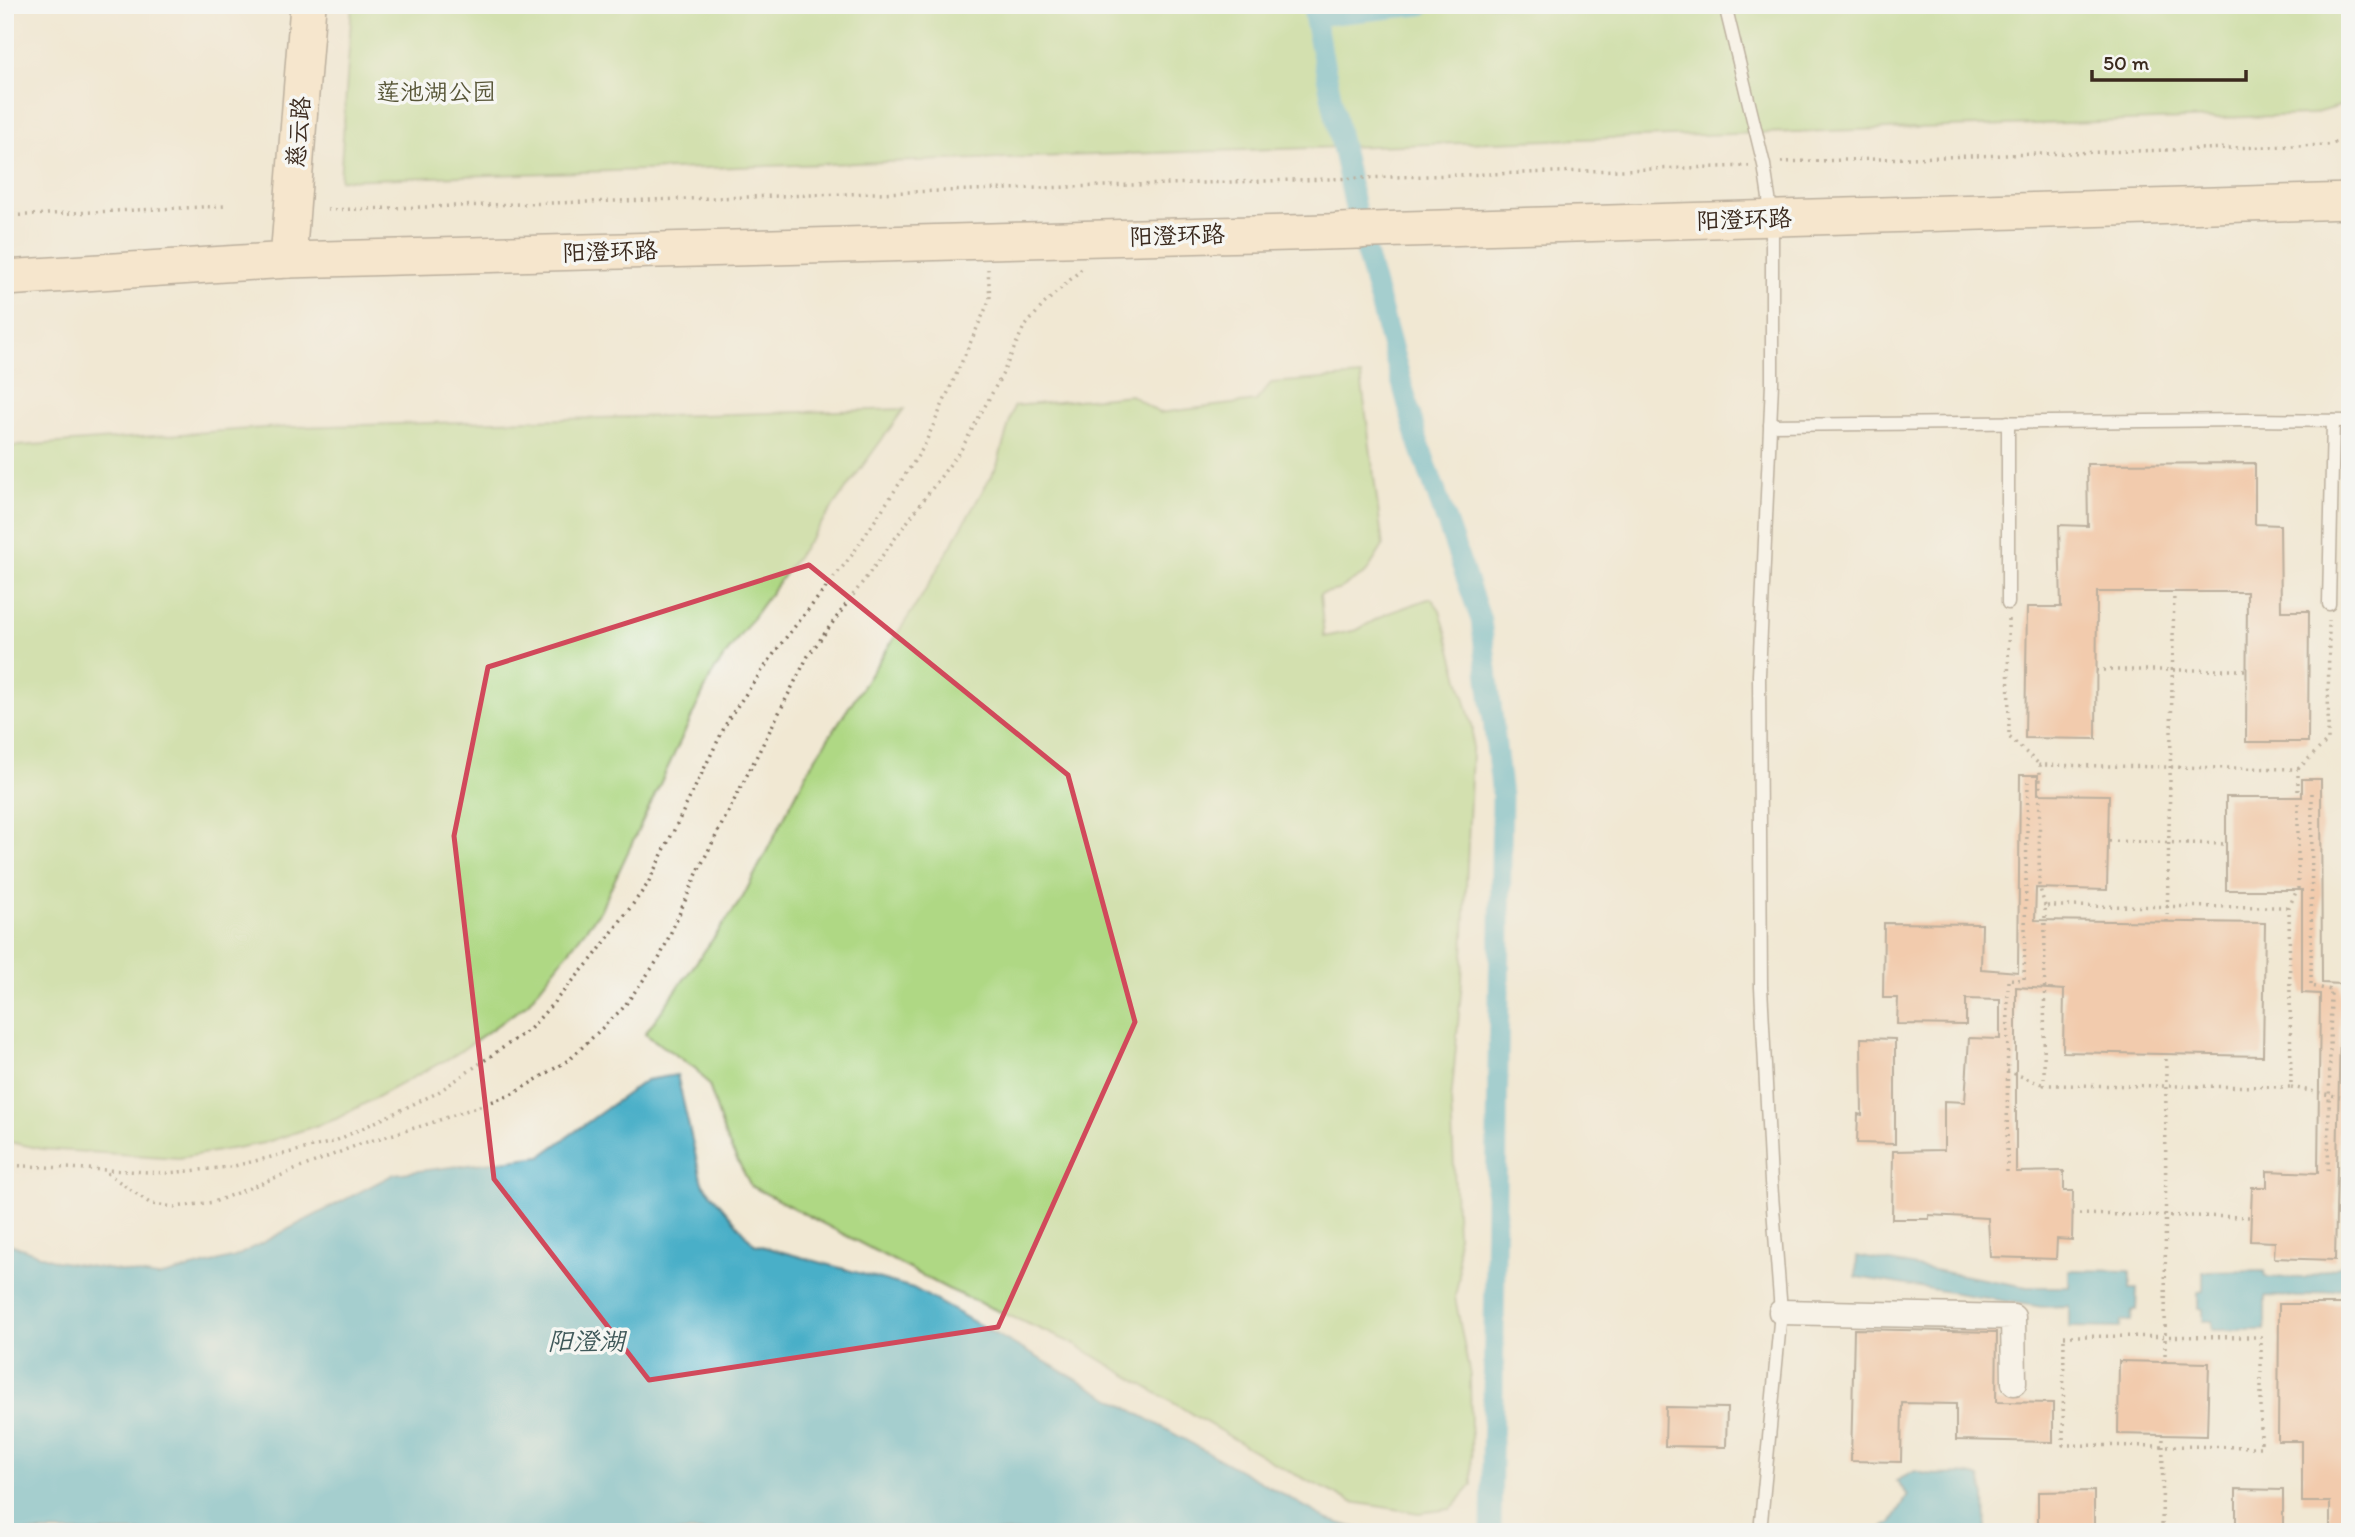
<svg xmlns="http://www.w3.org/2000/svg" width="2355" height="1537" font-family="Itim,'LXGW WenKai TC',sans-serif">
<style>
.green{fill:#afd884;stroke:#758151;stroke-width:2}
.water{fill:#49afc8;stroke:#426c73;stroke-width:2}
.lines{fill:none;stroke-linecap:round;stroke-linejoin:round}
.canal{stroke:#49afc8;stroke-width:21}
.building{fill:#f3a87e}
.lane-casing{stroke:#7b6c5d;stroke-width:15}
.street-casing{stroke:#7b6c5d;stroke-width:27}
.secondary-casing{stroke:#7b6c5d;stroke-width:38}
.path{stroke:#7b6c5d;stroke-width:3.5;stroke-dasharray:2 5;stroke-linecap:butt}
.lane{stroke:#fff;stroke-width:12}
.street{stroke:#fff;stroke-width:24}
.secondary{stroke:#fde5c5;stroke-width:35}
.marked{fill:none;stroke:#d1495b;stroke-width:5;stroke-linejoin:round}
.labels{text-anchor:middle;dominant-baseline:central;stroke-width:7;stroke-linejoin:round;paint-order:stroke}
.park-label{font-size:24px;fill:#585638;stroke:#f6f6f2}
.street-label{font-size:24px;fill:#3b2a1e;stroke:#f6f6f2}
.water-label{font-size:26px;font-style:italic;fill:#40595a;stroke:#f6f6f2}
</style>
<rect width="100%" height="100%" fill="#f6f6f2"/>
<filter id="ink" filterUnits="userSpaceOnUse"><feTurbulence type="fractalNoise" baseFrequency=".0143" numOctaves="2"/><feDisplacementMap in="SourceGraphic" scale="14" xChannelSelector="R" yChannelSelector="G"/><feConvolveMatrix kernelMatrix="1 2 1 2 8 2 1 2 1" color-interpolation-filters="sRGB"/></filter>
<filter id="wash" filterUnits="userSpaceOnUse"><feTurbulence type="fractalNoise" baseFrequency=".00686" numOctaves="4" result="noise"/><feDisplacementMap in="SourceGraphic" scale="28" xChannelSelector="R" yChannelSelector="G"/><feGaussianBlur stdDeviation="1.57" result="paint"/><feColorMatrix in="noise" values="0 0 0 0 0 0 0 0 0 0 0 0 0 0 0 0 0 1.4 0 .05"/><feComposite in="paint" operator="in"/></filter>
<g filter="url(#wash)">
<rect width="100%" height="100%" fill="#f1e8d3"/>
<g class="green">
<path d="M352,5H2350V103L2309,115L340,180Z"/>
<path d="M1361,376L1383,546L1366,573L1338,590L1320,594L1324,637L1357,630L1386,614L1431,598L1440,610L1473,729L1462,980L1451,1102L1459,1277L1455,1297L1470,1376L1472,1485L1451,1509L1419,1513L1352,1502L1288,1471L1074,1344L948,1289L751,1186L726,1139L709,1085L696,1069L645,1034L743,897L812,763L922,596L997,466L1014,406L1131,395L1159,413L1256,401L1271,383Z"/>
<path d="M904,409L712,674L600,911L527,1004L455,1055L336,1119L264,1143L179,1158L42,1149L5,1141V447L263,428Z"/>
</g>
<g class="water">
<path d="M677,1075L702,1183L754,1244L913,1288L1329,1520L1369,1532H5V1242L56,1261L158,1277L235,1257L394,1174L541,1156L646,1080Z"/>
<path d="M1857,1256L2027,1287H2069V1270L2130,1271V1289H2137L2136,1310H2132L2131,1321H2121L2120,1328L2069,1327V1306L2042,1307L1856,1277Z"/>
<path d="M2350,1262V1286L2303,1297L2265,1296V1330H2212V1321H2203V1309L2198,1308V1292L2203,1291V1272L2264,1271L2265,1277L2304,1278Z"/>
<path d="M1915,1471C1936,1480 1961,1469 1980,1478L1985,1496L1986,1532H1883L1884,1527L1891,1523L1908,1495L1896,1481Z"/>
</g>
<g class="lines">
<path class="canal" d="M1422,5L1314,16L1360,231L1417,438L1481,620L1502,796L1491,1532"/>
</g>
<g id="blocks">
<g class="building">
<path d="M2255,463V524L2280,525L2281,611H2309L2308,742H2246L2247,592H2097L2096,739L2025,738L2027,607H2061L2059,525L2088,526L2087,464Z"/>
<path d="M2020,775H2038V794L2109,795L2107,890L2036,888L2035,920L2265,923L2263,1056L2063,1052L2064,990L2016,987V1172L2064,1171V1191H2073L2072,1240L2057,1239L2056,1259L1990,1257L1988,1218L1929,1215V1219H1892L1893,1151L1944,1150V1101L1965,1102L1969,1038L2000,1039V1000L1966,999V1025L1897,1024L1898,998H1883L1884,923L1982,924L1981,969L2018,972Z"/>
<path d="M2302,779H2321L2322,983L2341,984L2335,1260L2274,1258L2275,1242L2250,1241L2252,1187H2267V1171L2318,1173L2320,994L2302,993V890H2226V797H2302Z"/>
<path d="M1861,1038L1895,1039V1144L1857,1143L1858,1114L1862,1115Z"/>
<path d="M2279,1304H2350V1532H2330V1502H2302V1441H2278Z"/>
<path d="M1854,1329L1997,1332L1996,1402L2053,1403V1442L1956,1440V1404L1902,1403L1901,1462L1851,1461Z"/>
<path d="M2119,1361L2209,1363L2207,1436L2118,1434Z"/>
<path d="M1666,1407L1727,1408L1726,1447L1665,1446Z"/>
<path d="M2236,1489L2283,1490V1532H2236Z"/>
<path d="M2094,1491V1532H2038V1492Z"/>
</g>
</g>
</g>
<g filter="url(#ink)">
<use href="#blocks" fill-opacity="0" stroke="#7b6c5d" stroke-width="2"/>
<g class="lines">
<defs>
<g id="lane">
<path d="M1725,5L1764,165L1772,218V383L1759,675L1761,987L1771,1182L1781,1312L1760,1532"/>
<path d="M2008,422V603"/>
<path d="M1770,425L2245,420L2350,421"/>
<path d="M2329,604L2333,421"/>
</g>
<path id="street" d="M1781,1312L2013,1317L2014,1383"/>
<g id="secondary">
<path d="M1339,231L2350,201"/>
<path d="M288,260L308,5"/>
<path d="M5,278L288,260L1360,231"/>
</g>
</defs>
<use href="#lane" class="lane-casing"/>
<use href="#street" class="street-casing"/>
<use href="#secondary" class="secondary-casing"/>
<g class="path">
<path d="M1781,162L2327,145L2350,139"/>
<path d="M327,210L1749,166"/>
<path d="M5,216L225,206"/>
<path d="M2008,619L2009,737L2040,765"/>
<path d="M2096,670H2246"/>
<path d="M2298,769L2328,740L2329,620"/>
<path d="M2312,793L2311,986L2331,990L2328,1173"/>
<path d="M2109,841L2226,844"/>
<path d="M2045,906L2039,885L2040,765L2298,769V888L2289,907L2291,1087L2044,1085L2045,906L2289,907"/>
<path d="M2167,922L2174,592"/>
<path d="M2007,1071L2044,1085"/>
<path d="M2291,1087L2340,1097"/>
<path d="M5,1165L168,1173L230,1167L333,1142L437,1093L530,1029L593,958L647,885L729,718L780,645L852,555L923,448L990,299L988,269"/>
<path d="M2007,1172L2008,979L2024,980L2028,782"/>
<path d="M107,1173L151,1204L176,1207L214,1202L360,1144L428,1124L511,1095L570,1059L623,1008L660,957L700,867L808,656L962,448L1002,375L1023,329L1043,305L1085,266"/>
<path d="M2072,1214L2251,1217"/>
<path d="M2064,1336L2261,1337V1447L2063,1445Z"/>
<path d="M2165,1362L2166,1054"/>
<path d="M2162,1532L2163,1435"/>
</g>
<use href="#lane" class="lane"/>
<use href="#street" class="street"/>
<use href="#secondary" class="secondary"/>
</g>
</g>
<path d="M0 0H2355V1537H0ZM809,565L1068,775L1135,1022L998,1327L649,1380L494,1179L454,836L488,667Z" fill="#f1e8d3" fill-opacity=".55" fill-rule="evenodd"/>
<path class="marked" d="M809,565L1068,775L1135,1022L998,1327L649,1380L494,1179L454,836L488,667Z"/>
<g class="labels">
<g class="park-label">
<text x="436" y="91">莲池湖公园</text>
</g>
<g class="street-label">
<text transform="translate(298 132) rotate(-85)">慈云路</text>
<text transform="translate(1744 219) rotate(-2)">阳澄环路</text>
<text transform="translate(1177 235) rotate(-2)">阳澄环路</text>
<text transform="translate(610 251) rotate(-2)">阳澄环路</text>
</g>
<g class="water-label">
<text x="586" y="1341">阳澄湖</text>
</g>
</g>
<rect width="2355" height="1537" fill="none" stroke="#f6f6f2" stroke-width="28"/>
<path d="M2092 70v10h154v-10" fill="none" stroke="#3b2a1e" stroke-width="3.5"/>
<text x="2103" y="70" font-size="21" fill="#3b2a1e" stroke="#f6f6f2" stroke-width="5" paint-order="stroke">50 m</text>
</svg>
